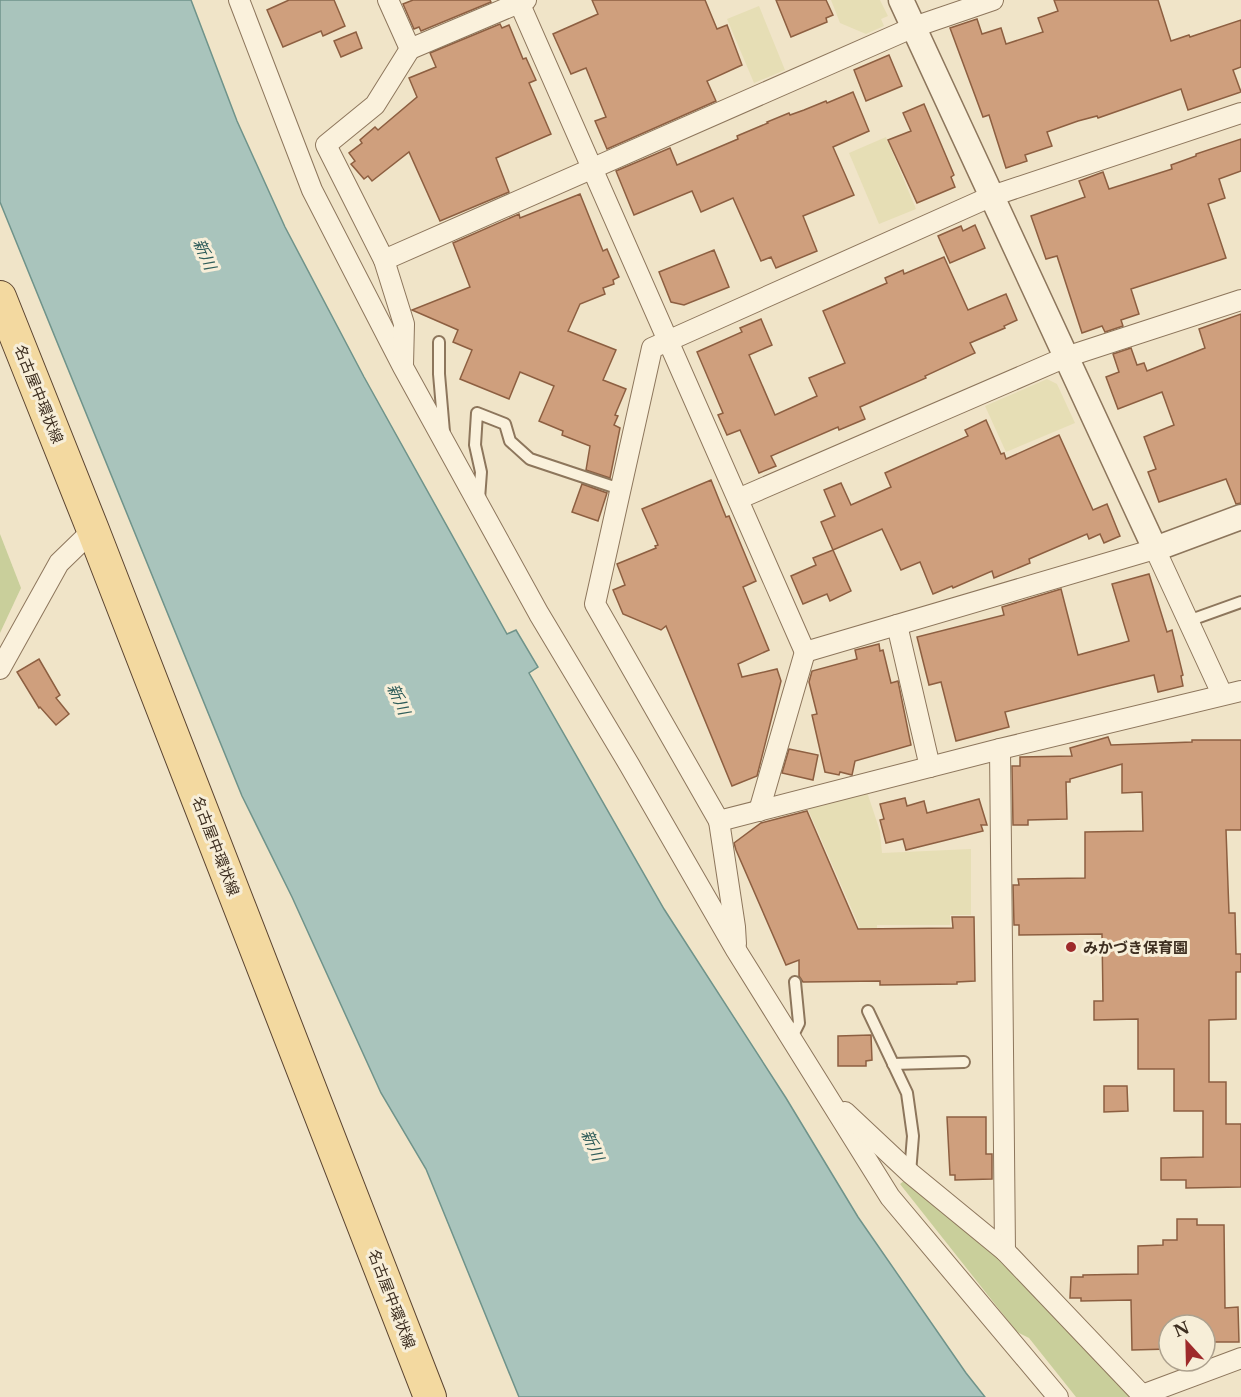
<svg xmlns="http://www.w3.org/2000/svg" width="1241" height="1397" font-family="'Libre Baskerville','Noto Sans JP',serif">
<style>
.farmland{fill:#e6deb5}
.green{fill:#c9cf9b}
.water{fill:#a9c4bc;stroke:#6f938a;stroke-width:1.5}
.building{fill:#cf9f7d;stroke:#8d5f41;stroke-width:1.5}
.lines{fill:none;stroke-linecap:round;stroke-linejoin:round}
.service-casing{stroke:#8d765c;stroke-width:14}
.minor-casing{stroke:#8d765c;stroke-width:22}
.tertiary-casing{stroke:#8d765c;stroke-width:27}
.primary-casing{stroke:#5b4430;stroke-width:34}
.service{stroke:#faf1dc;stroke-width:10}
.minor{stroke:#faf1dc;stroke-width:20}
.tertiary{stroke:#faf1dc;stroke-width:24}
.primary{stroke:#f3d9a0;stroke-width:32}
.poi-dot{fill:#9e2a2b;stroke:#f7eed8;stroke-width:2}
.labels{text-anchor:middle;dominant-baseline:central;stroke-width:6;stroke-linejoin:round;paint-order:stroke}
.street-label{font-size:15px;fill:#3d2e20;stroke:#f7eed8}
.poi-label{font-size:15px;font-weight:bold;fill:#3d2e20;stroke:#f7eed8;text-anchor:start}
.water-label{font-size:16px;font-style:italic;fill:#2f5d5a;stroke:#f7eed8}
</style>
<rect width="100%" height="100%" fill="#f0e4c8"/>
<g class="farmland">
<path d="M831,0H880L888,16L881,19L884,26L866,34L840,23Z"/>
<path d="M759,6L785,70L754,83L727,19Z"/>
<path d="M886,137L916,209L879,224L849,153Z"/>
<path d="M1047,379L1057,384L1075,423L1006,452L985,406Z"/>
<path d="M867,792L880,831L882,853L971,849V915H950V925H877V950L870,951L807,807Z"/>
</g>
<g class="green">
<path d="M0,534L21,588L0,633Z"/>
<path d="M908,1178L1002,1259L1135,1397H1076L1029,1338L1017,1332L900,1184Z"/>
</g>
<path class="water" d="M0,0H191L237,121L285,227L364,377L507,634L516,630L538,667L529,673L664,909L786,1098L858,1217L966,1373L985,1397H519L426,1169L381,1093L292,897L242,796L0,202Z"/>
<g class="building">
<path d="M289,0H334L345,26L323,36L321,31L283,47L267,10Z"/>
<path d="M413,0H490L491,2L421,31L419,27L414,29L403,4Z"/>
<path d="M592,0H705L717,29L727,25L742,65L707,81L716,101L607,149L595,121L606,117L586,68L571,74L553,34L598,14Z"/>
<path d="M776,0H826L833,15L826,18L827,22L791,37Z"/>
<path d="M1054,0H1158L1171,41L1189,35L1190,37L1241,20V67L1233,70L1241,92L1188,110L1181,89L1098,118L1097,116L1078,121L1047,132L1052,146L1025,155L1027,161L1006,168L989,115L983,117L950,28L977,19L982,34L1001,28L1006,44L1043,32L1038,18L1058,11Z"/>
<path d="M500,24L502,28L509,25L523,59L526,58L536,80L529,83L551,134L496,158L509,192L440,221L409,152L372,181L368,176L364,179L351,164L355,161L349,153L362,143L360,140L375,127L378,130L417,97L409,78L436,67L430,53Z"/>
<path d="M356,32L362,48L341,57L334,41Z"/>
<path d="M889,55L902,86L866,101L854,70Z"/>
<path d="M853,92L869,131L833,147L854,195L803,216L817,251L776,268L771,257L761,261L733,198L701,212L692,191L634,215L616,171L670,148L677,165L738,139L737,136L768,123L767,122L789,113L790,115L804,110L826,101L827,103Z"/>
<path d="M924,104L954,175L951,177L955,187L917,203L888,140L911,131L903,113Z"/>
<path d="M1241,139V171L1219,179L1225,198L1208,204L1226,258L1131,289L1139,314L1121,320L1123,326L1105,332L1102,326L1082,333L1057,256L1046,259L1031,216L1085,197L1079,181L1103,172L1109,189L1172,169L1171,165L1196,156V154Z"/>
<path d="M580,194L603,251L607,249L619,277L613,280L614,284L603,288L605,294L580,304L568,331L616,350L603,380L626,389L615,415L618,416L614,425L620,428L610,478L586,470L590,446L562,435L563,431L539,421L554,386L520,372L509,399L460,379L472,350L453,342L458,330L412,310L470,287L453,243L519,214L520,218Z"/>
<path d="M975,225L985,248L950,263L938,236L961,226L963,231Z"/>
<path d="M714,250L729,287L684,305L671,302L659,272Z"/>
<path d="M944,257L968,310L1006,294L1017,320L1004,326L1005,328L970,343L975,353L925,376L926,378L860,407L865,419L839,430L838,427L771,456L776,466L759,473L740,430L727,435L718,415L723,413L697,352L742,332L740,328L761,319L772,345L749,355L775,415L817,396L809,378L845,363L823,311L887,283L885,278L903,270L904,274Z"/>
<path d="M1241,314V503L1236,504L1226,479L1159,502L1148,472L1156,469L1144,437L1174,425L1162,392L1118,409L1106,377L1119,372L1113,354L1131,348L1137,365L1144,363L1147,371L1205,348L1199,329Z"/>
<path d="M986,420L1001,454L1004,453L1006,459L1059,435L1093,510L1107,504L1120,536L1104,543L1100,534L1089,539L1087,534L1029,559L1030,563L994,578L992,571L953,588L952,586L933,594L920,562L901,570L882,529L833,550L821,522L835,516L824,490L841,483L851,505L891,487L885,473L968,436L965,430Z"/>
<path d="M711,480L726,517L729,516L756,581L743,587L769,650L738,664L742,677L777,669L781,681L757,776L732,786L666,626L661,630L623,614L613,590L625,585L617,564L656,548L655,546L658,545L642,509Z"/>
<path d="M582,484L607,493L598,521L572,512Z"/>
<path d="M833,550L851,591L830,601L827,594L803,604L791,576L816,565L813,558Z"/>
<path d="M1149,574L1167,632L1172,630L1183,675L1181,676L1183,686L1158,692L1154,675L1108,686L1005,712L1009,727L956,741L941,682L929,685L917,637L1004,615L1002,607L1061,589L1078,655L1122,643L1129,641L1112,584Z"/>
<path d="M879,644L880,651L883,650L891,683L898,681L911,745L855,761L852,775L840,772L839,775L825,772L812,715L817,714L809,682L812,671L857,659L855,650Z"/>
<path d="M39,659L60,695L56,698L69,714L56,725L40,707L39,708L17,672Z"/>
<path d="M1108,737L1111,745L1192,742V740H1241V830H1226L1229,913H1235L1236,954H1241V972H1236V1019L1209,1020V1082H1226V1124H1241V1187L1186,1188V1180H1161V1158L1203,1157V1111H1174V1069H1138V1019L1094,1020V1001H1103L1102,934L1019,935V925H1014L1013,885H1019L1018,879L1085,878V832L1143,831L1142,792L1122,793V764L1070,779V782H1066L1067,819L1028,820V825H1013L1012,766H1020V757L1072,756L1070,748Z"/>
<path d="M789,749L818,755L813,780L782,773Z"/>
<path d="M905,798L907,806L924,801L927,813L979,799L987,825H981L983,831L906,850L903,839L886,843L880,820L884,819L880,804Z"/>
<path d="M807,811L858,929L953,928L952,917H974L975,981L957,982V984L880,985V981L803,982L799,976V960L786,965L736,850L734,843L761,823Z"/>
<path d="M871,1035L872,1060L866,1061V1066H838V1036Z"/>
<path d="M1104,1086H1127L1128,1111L1104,1112Z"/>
<path d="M947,1117H986V1154H992V1179L955,1180V1175H950Z"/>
<path d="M1177,1219H1197V1225H1224L1225,1308L1238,1307L1239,1342H1205V1325H1169V1349L1132,1350L1131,1300L1081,1301V1298H1070L1071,1277H1083V1275L1138,1274V1246L1163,1245V1240H1177Z"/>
</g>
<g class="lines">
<defs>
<g id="service">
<path d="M439,342V374L444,432"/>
<path d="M479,499L481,472L475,445L477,413L505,424L510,441L530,459L620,489"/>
<path d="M1188,621L1241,602"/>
<path d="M868,1011L907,1093L913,1136L910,1173"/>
<path d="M791,1039L799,1023L795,982"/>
<path d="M893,1064L964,1062"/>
</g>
<g id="minor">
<path d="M239,0L312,190L403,367L539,614L630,766L736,950L890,1197L1058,1397"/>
<path d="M388,0L410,49L526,0"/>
<path d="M518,0L805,652L1155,549L1222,694"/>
<path d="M410,49L375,105L326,145L384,260L914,27L993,0"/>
<path d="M1241,113L992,196L652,348L595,604L719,821L1000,749L1241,691"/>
<path d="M384,260L404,324L403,365"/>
<path d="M738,499L1066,357L1241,300"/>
<path d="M897,625L930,767"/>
<path d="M0,669L59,563L93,530"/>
<path d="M1000,749L1005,1251"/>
<path d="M759,811L805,652"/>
<path d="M719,821L735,927L736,944"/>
<path d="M845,1112L910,1173L1005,1251L1144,1397"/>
<path d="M1142,1395L1241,1358"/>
</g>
<path id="tertiary" d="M901,0L1155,549L1241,517"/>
<path id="primary" d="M0,297L93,530L430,1397"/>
</defs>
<use href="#service" class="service-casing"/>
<use href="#minor" class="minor-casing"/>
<use href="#tertiary" class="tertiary-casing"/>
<use href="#primary" class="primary-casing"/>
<use href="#service" class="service"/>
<use href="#minor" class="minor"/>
<use href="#tertiary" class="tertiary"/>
<use href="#primary" class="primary"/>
</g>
<circle class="poi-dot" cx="1071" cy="947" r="6"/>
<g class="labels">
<g class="street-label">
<text transform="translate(39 394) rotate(68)">名古屋中環状線</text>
<text transform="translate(216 846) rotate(69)">名古屋中環状線</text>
<text transform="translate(392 1299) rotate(69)">名古屋中環状線</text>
</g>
<g class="poi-label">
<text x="1083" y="947">みかづき保育園</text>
</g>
<g class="water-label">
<text transform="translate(205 254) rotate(66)">新川</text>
<text transform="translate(399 699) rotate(66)">新川</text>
<text transform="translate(593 1145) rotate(66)">新川</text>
</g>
</g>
<g transform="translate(1187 1343) rotate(338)"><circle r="28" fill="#f7eed8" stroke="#ada18e" stroke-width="1.5"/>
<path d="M0-4.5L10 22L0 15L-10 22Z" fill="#9e2a2b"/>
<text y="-9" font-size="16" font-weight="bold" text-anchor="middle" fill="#3d2e20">N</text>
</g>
</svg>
